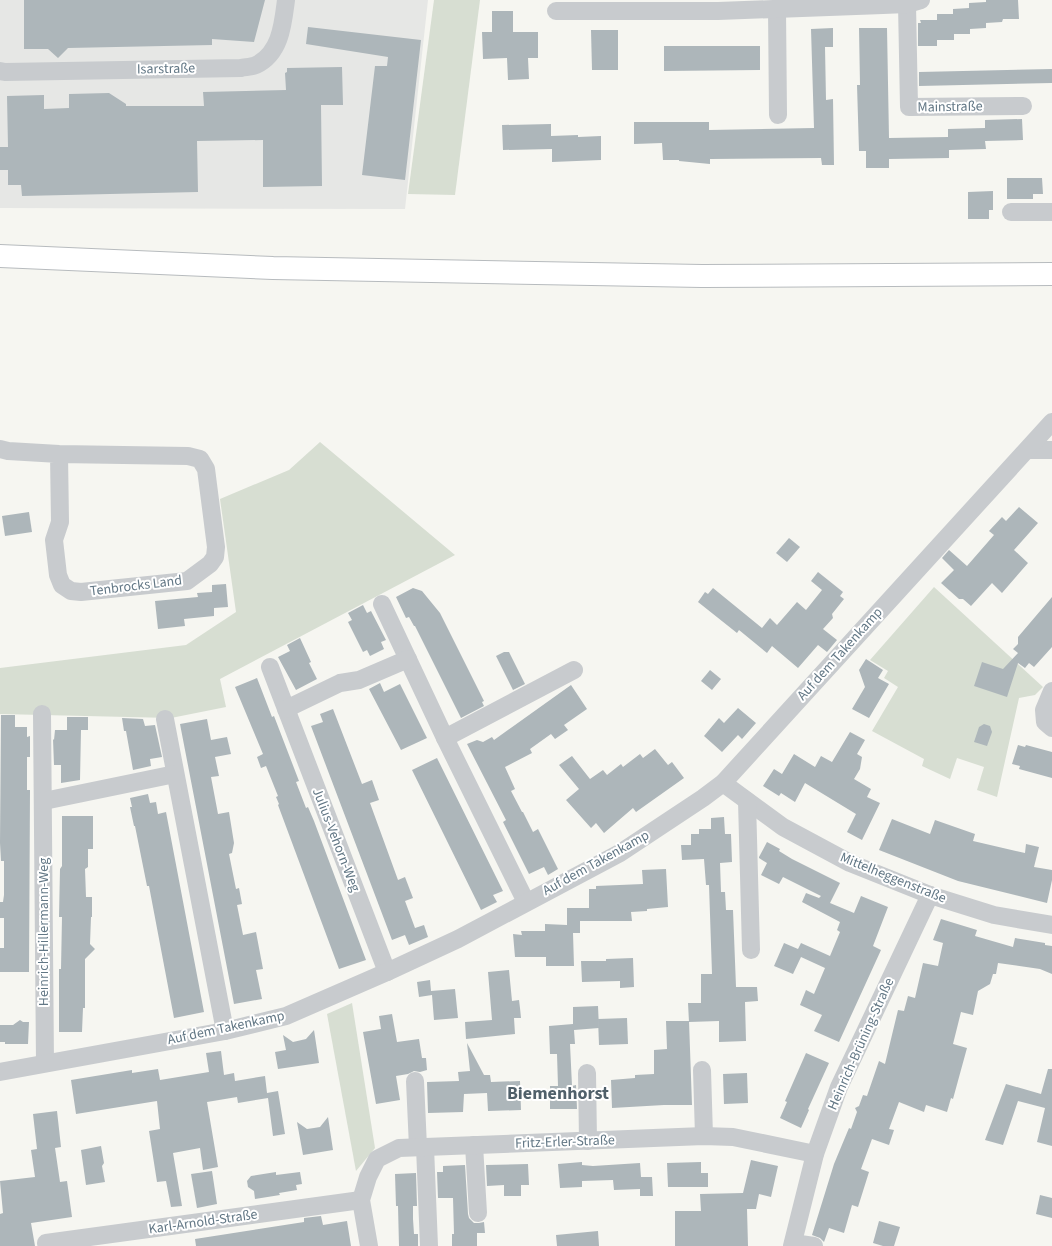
<svg xmlns="http://www.w3.org/2000/svg" width="1052" height="1246" font-family="'Source Sans 3',sans-serif">
<style>
.built{fill:#e6e7e5}
.green{fill:#d7ded2}
.building{fill:#adb6ba}
.lines{fill:none;stroke-linecap:round;stroke-linejoin:round}
.highway-casing{stroke:#b7bbbe;stroke-width:24}
.minor{stroke:#c8cbce;stroke-width:18}
.highway{stroke:#fff;stroke-width:22}
.labels{text-anchor:middle;dominant-baseline:central;stroke-width:4;stroke-linejoin:round;paint-order:stroke}
.street-label{font-size:14px;fill:#627785;stroke:#fff}
.district-label{font-size:18px;font-weight:bold;fill:#50606a;stroke:#fff}
</style>
<rect width="100%" height="100%" fill="#f6f6f1"/>
<path class="built" d="M0,0H428L405,209L0,208Z"/>
<g class="green">
<path d="M434,0H480L455,195L408,194Z"/>
<path d="M320,442L455,555L220,679L226,707L171,718L0,714V668L186,645L236,612L220,499L289,470Z"/>
<path d="M934,587L1043,687L1035,695L1019,698L997,797L977,790L984,767L957,758L950,779L922,766L924,759L872,731L898,687L884,678L888,671L870,660Z"/>
<path d="M352,1003L375,1148L356,1171L327,1014Z"/>
</g>
<g class="building">
<path d="M24,0H265L254,42L212,39V45L68,48L58,58L48,49H24Z"/>
<path d="M986,0H1018L1019,19H1003L1002,22L986,23V28L970,29V34H954V40H937V46H918V23H921L920,20H937V14H953V9L969,8V3L986,2Z"/>
<path d="M492,11H513V32H538V58H528L529,79L508,80L507,58L483,59L482,32H492Z"/>
<path d="M308,27L421,40L405,180L362,175L375,66H387L388,57L306,44Z"/>
<path d="M833,28V47H825L826,100L833,99L834,165H822L821,158L710,159V164L679,161V160H663L662,143L634,144V122H709V130L814,128L811,29Z"/>
<path d="M859,28H887L889,138L948,137V129L985,128V120L1022,119L1023,140L985,141L986,149L949,150V158L889,159V168H866V151H859L857,85H860Z"/>
<path d="M591,30H618V70H592Z"/>
<path d="M664,46H760V70L664,71Z"/>
<path d="M342,67L343,105H321L322,186L263,187V140L197,141L198,192L22,196L21,185H8V170H0V147H8L7,96L44,95V109L69,108V94L109,93L126,104V106H204L203,92L286,90L285,73L287,72V68Z"/>
<path d="M1052,69V83L919,86V72Z"/>
<path d="M551,124V136L578,135V137L601,136V160L552,162V149L503,150L502,125Z"/>
<path d="M1007,178H1042L1043,194H1033V199H1007Z"/>
<path d="M993,191V210H989V219H968V192Z"/>
<path d="M1019,507L1038,523L1014,550L1028,563L1002,593L992,583L971,606L963,599H959L941,583L954,570L942,558L949,550L967,566L994,535L989,531L1002,517L1006,521Z"/>
<path d="M29,512L32,532L5,536L2,516Z"/>
<path d="M789,538L800,547L787,562L776,553Z"/>
<path d="M818,572L843,592L840,596L844,599L832,614L833,618L823,629L837,640L827,652L818,645L798,668L772,646L767,653L739,630L737,633L698,602L705,592L708,594L713,588L762,628L770,618L777,625L797,602L806,610L822,590L811,581Z"/>
<path d="M226,584L228,607L214,608V616L184,619L185,626L158,629L155,601L198,597L197,593L212,592V585Z"/>
<path d="M413,588L422,591L440,613L484,701L482,702L484,706L461,718L415,626H414L409,617L406,618L396,597Z"/>
<path d="M1052,597V647L1034,667L1029,663L1025,668L1018,663L1007,697L974,686L982,662L1003,669L1018,653L1013,649L1018,644V637Z"/>
<path d="M363,605L367,613L371,611L386,640L381,642L384,649L370,656L367,650L363,652L348,622L352,620L348,613Z"/>
<path d="M300,638L311,662L309,663L317,679L296,690L278,657L290,651L287,645Z"/>
<path d="M504,652H509L525,684L513,690L496,656Z"/>
<path d="M866,659L883,670L878,678L889,684L869,718L852,709L865,687L859,670Z"/>
<path d="M710,670L721,679L712,690L701,681Z"/>
<path d="M257,678L272,717L274,716L299,781L296,782L306,808L308,807L314,821L366,960L339,969L278,805L279,804L276,797L278,796L266,766L261,768L257,757L263,754L235,687Z"/>
<path d="M380,683L384,692L400,684L427,738L401,750L369,689Z"/>
<path d="M571,685L587,709L564,725L568,730L555,739L551,734L530,749L532,753L505,767L515,789L511,791L522,812H523L533,832L538,829L558,869L548,875L544,867L529,874L503,822L506,820L467,744L477,740L483,742L492,737L494,740Z"/>
<path d="M738,708L756,723L742,739L738,735L722,752L704,736L719,718L724,723Z"/>
<path d="M333,709L362,784L372,780L379,800L370,803L398,880L405,877L413,898L405,901L415,928L424,925L428,937L409,945L405,935L392,940L311,726L323,722L320,714Z"/>
<path d="M1,715H15V727H27V737L30,736V757H27V790H30L29,972H0V948H4V918H0V902H3L4,895V861H1L0,843Z"/>
<path d="M67,717H88V730H81L80,780L61,783V765H54L53,739L54,740L55,730H67Z"/>
<path d="M122,718L143,719L145,726L155,725L162,757L150,759L151,766L133,770L126,731H124Z"/>
<path d="M207,719L211,740L227,737L231,754L215,757L219,776L211,777L218,814L229,812L234,843L232,853L229,854L236,889L239,888L242,904L237,905L243,935L256,932L263,969L256,970L262,999L234,1004L180,724Z"/>
<path d="M984,724L990,726L992,732L987,746L974,742L979,727Z"/>
<path d="M850,732L865,740L857,754L862,757L860,769L854,779L871,789L867,797L880,803L862,840L847,832L856,814L805,783L795,802L781,793L779,796L763,786L774,769L782,774L794,754L815,767L821,756L832,762Z"/>
<path d="M1018,745L1025,747L1026,745L1052,752V778L1019,769L1020,766L1012,764Z"/>
<path d="M655,749L668,765L672,762L684,778L636,812L633,808L604,833L596,823L591,828L566,800L579,789L559,765L572,756L590,779L603,770L607,775L621,764L623,767L640,754L643,758Z"/>
<path d="M437,758L503,891L493,895L497,902L481,910L412,770Z"/>
<path d="M148,794L150,803L156,802L158,814L166,812L204,1012L174,1018L149,886H147L135,826H134L130,807H132L130,798Z"/>
<path d="M62,816H93V849H88V867L85,869L86,897H92V917H91L90,944L95,949L85,959V1008H83L82,1032H59V969H61L62,917H59L60,869L62,866Z"/>
<path d="M724,817L725,834H731L732,862L720,863L721,892H725L726,910H733L736,987H757L758,1001L745,1002L746,1041L719,1042V1021L689,1022L688,1003H701V974H712L709,885H706L704,859L682,860L681,845H691V834H699V829H711V818Z"/>
<path d="M892,819L930,834L935,820L975,834L973,841L1025,853L1026,844L1039,847L1034,867L1052,870V880L1047,903L958,881L879,850Z"/>
<path d="M767,842L780,849L779,851L792,859L840,883L830,903L854,913L861,896L888,907L873,946L881,950L839,1042L814,1031L822,1015L800,1005L806,990L814,994L825,968L801,957L793,974L774,966L784,943L798,949L801,943L830,956L840,932L837,930L840,922L802,902L806,893L819,898L821,896L783,877L779,884L761,875L767,863L759,858V857Z"/>
<path d="M666,869L668,907L647,909V911L631,912L632,921H580V933H573L574,966H546V957H515L513,934L522,935L521,931H545V924L567,925V908H589V889H596V886L643,884L642,870Z"/>
<path d="M941,919L977,930L975,936L1013,947L1015,938L1045,943V945L1052,946V974L1040,969L998,963L996,974H993L990,984L978,991L973,1015L961,1012L953,1044L967,1048L953,1099L951,1098L947,1112L926,1105L924,1112L899,1102L889,1129L894,1130L889,1145L872,1139L861,1169L869,1172L858,1207L852,1205L844,1233L829,1228L824,1242L820,1238L812,1235L834,1164L849,1128L851,1129L857,1112L855,1108L859,1106L863,1095L867,1096L879,1061L885,1064L898,1010L904,1011L908,996L915,998L923,963L938,966L943,943L933,940Z"/>
<path d="M633,958L634,987L620,988V981L582,982L581,961H606V959Z"/>
<path d="M509,970L512,1001L519,1000L520,1008L521,1018H514L515,1034L466,1039L465,1022L492,1020L488,972Z"/>
<path d="M430,980L431,991L455,989L458,1018L434,1020L432,995L419,997L417,982Z"/>
<path d="M598,1006L599,1028L574,1030L575,1044H570L572,1086L576,1085L577,1109H550V1086H558L557,1054H550L549,1026L573,1024V1007Z"/>
<path d="M392,1014L397,1042L419,1039L422,1058H426L427,1070L420,1072L414,1071L408,1074L396,1076L400,1100L376,1104L363,1032L381,1029L379,1016Z"/>
<path d="M627,1018L628,1044L599,1045L598,1019Z"/>
<path d="M20,1020L23,1022H29L28,1044H5V1042H0V1025H13Z"/>
<path d="M666,1021H689L692,1105H664L612,1108L611,1080L635,1078V1075L654,1074V1050L667,1049Z"/>
<path d="M314,1030L319,1063L278,1069L275,1052L286,1050L283,1035L293,1042L306,1039Z"/>
<path d="M467,1043L484,1075H490L491,1082L520,1081L521,1110L488,1111L487,1093L464,1094L463,1112L428,1113L427,1082L459,1081L458,1072L470,1071Z"/>
<path d="M221,1051L224,1075L234,1073L235,1081L265,1076L267,1093L278,1091L285,1134L273,1136L268,1098L238,1103L237,1097L207,1102L218,1167L203,1170L200,1148L173,1153L182,1206L171,1207L166,1181L157,1182L149,1131L160,1129L157,1101L76,1114L71,1080L132,1070V1073L158,1069L160,1080L209,1072L206,1053Z"/>
<path d="M806,1053L829,1063L808,1109L809,1110L801,1128L780,1118L787,1102L785,1101Z"/>
<path d="M1048,1069H1052V1146L1037,1142L1045,1108L1018,1101L1003,1145L985,1140L1006,1084L1041,1094Z"/>
<path d="M747,1073L748,1103L724,1104L723,1074Z"/>
<path d="M57,1111L61,1147L55,1148L60,1182L67,1181L72,1217L31,1223L35,1246H0V1214L3,1213L0,1181L35,1177L31,1150L37,1149L33,1114Z"/>
<path d="M328,1117L333,1150L303,1155L297,1122L307,1129L314,1128L320,1127Z"/>
<path d="M101,1146L104,1163L102,1166L105,1182L86,1185L81,1150Z"/>
<path d="M751,1160L778,1166L771,1197L759,1194L756,1209H747L748,1246H675V1211H701L700,1194L743,1193Z"/>
<path d="M582,1162V1165L593,1166L640,1163L641,1177H652L653,1196H640V1189L614,1190L613,1180L582,1181V1187L560,1188L558,1164Z"/>
<path d="M701,1162V1173H708V1187H668L667,1163Z"/>
<path d="M528,1164L529,1185H521V1196H504V1185L487,1186L486,1165Z"/>
<path d="M465,1165L468,1214L469,1218L474,1223H479L484,1222L485,1233H477V1246H452V1234H454L453,1198H438L437,1172H443V1166Z"/>
<path d="M212,1171L217,1204L197,1208L191,1174Z"/>
<path d="M276,1172V1175L300,1172L302,1184L296,1185L297,1190L279,1193L280,1195L255,1199L254,1191L248,1187L247,1181L251,1176Z"/>
<path d="M416,1173L417,1206H413V1219L414,1234H418V1246H399L398,1206H396L395,1174Z"/>
<path d="M1040,1195L1052,1198V1218L1036,1214Z"/>
<path d="M321,1216L323,1225L347,1221L351,1246H196L195,1239L304,1222V1218Z"/>
<path d="M879,1221L900,1227L894,1246H883L873,1243Z"/>
<path d="M598,1231L599,1246H557L556,1235Z"/>
</g>
<g class="lines">
<defs>
<path id="highway" d="M0,256L273,268L702,276L1052,274"/>
</defs>
<use href="#highway" class="highway-casing"/>
<g class="minor">
<path d="M907,4L909,107L1023,106"/>
<path d="M777,9L778,115"/>
<path d="M556,11H718L883,5L907,4L921,0"/>
<path d="M0,71L5,72L241,68C245,67 252,67 256,65C281,53 283,23 286,0"/>
<path d="M1011,212H1052"/>
<path d="M0,449L8,451L59,454L188,456L200,459L206,469L216,547L215,557L210,564L187,581L81,592L71,591L62,585L58,575L54,540L60,522L59,454"/>
<path d="M1028,450H1052"/>
<path d="M382,604L445,738L526,902"/>
<path d="M270,667L387,972"/>
<path d="M1052,691L1044,710L1045,722L1052,728"/>
<path d="M286,709L340,683L359,680L408,659"/>
<path d="M42,714L45,1063"/>
<path d="M165,719L225,1031"/>
<path d="M445,738L574,670"/>
<path d="M723,783L783,827L850,863L930,895L994,915L1052,925"/>
<path d="M44,801L175,774"/>
<path d="M747,801L751,950"/>
<path d="M702,1070L704,1136"/>
<path d="M0,1072L225,1031L286,1016L387,972L458,939L620,853L703,798L723,783L1052,422"/>
<path d="M587,1073L588,1141"/>
<path d="M415,1081L418,1147"/>
<path d="M474,1145L478,1213"/>
<path d="M425,1147L429,1246"/>
<path d="M46,1243L361,1200"/>
<path d="M793,1243L814,1246"/>
<path d="M369,1246L361,1200L368,1177L377,1159L399,1148L704,1136L733,1137L815,1154"/>
<path d="M792,1246L815,1154L839,1087L930,895"/>
</g>
<use href="#highway" class="highway"/>
</g>
<g class="labels">
<g class="street-label">
<text transform="translate(166 69) rotate(-1)">Isarstraße</text>
<text transform="translate(950 107) rotate(-1)">Mainstraße</text>
<text transform="translate(136 586) rotate(-7)">Tenbrocks Land</text>
<text transform="translate(840 654) rotate(-48)">Auf dem Takenkamp</text>
<text transform="translate(336 840) rotate(69)">Julius-Vehorn-Weg</text>
<text transform="translate(596 863) rotate(-29)">Auf dem Takenkamp</text>
<text transform="translate(893 878) rotate(22)">Mittelheggenstraße</text>
<text transform="translate(44 932) rotate(-90)">Heinrich-Hillermann-Weg</text>
<text transform="translate(226 1028) rotate(-12)">Auf dem Takenkamp</text>
<text transform="translate(861 1044) rotate(-66)">Heinrich-Brüning-Straße</text>
<text transform="translate(565 1142) rotate(-2)">Fritz-Erler-Straße</text>
<text transform="translate(203 1222) rotate(-8)">Karl-Arnold-Straße</text>
</g>
<g class="district-label">
<text x="558" y="1093">Biemenhorst</text>
</g>
</g>
</svg>
